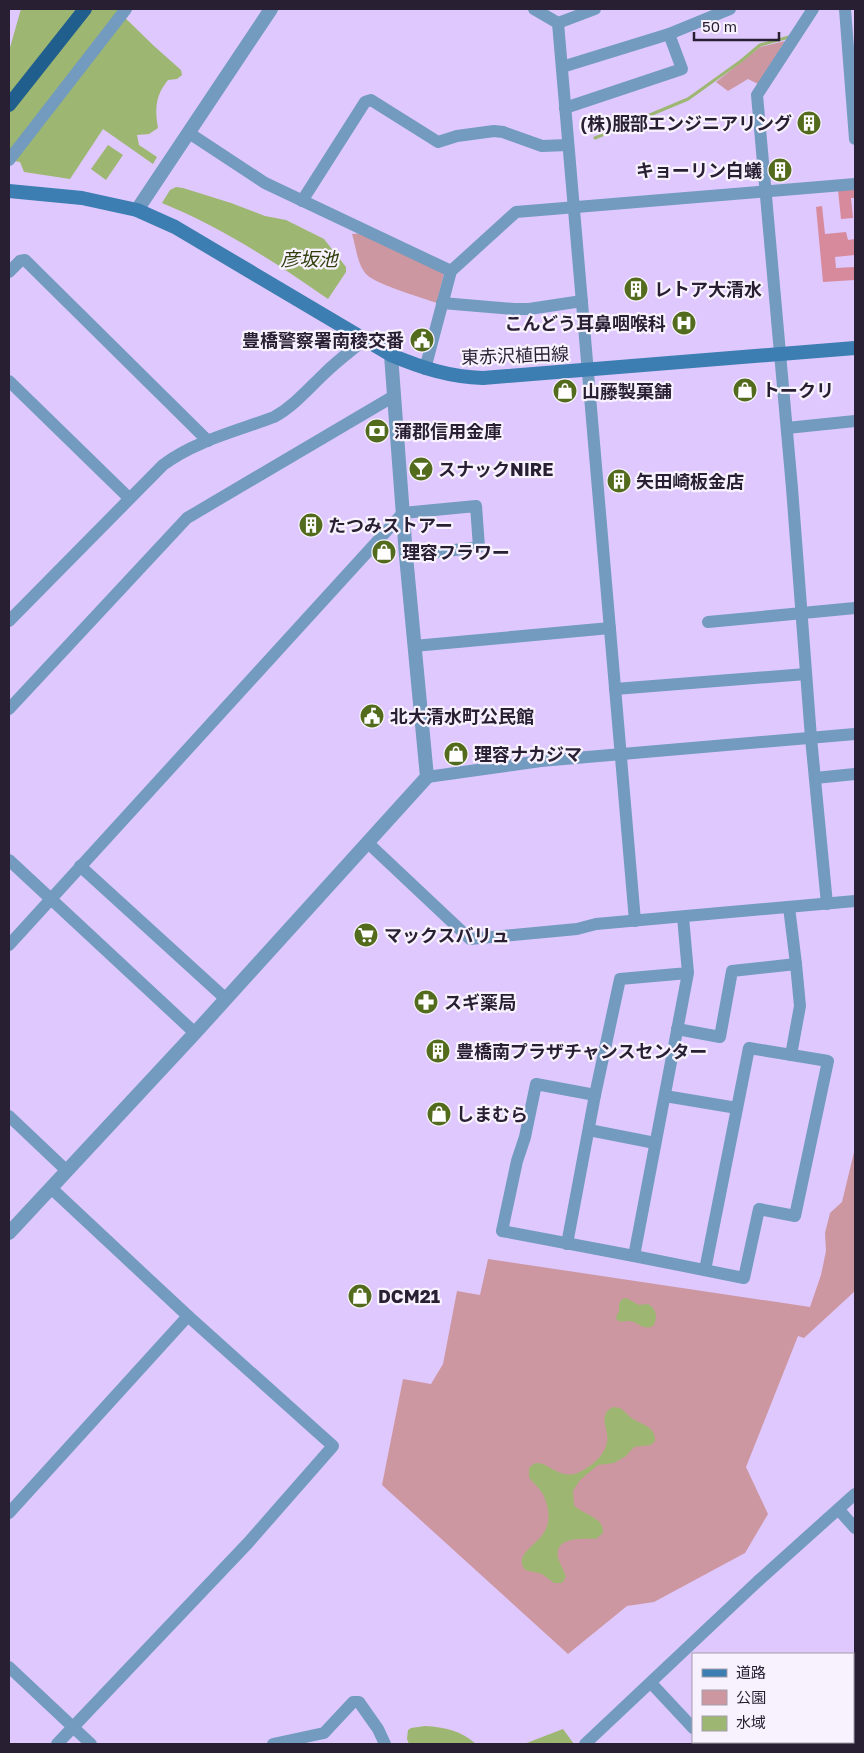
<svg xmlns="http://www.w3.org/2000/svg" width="864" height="1753" font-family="'Golos Text','Noto Sans JP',sans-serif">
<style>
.green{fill:#cd97a2}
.forest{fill:#d68a9b}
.water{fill:#9db672}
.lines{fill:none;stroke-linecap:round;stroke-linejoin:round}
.stream{stroke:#9db672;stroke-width:3}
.minor{stroke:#729bbf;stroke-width:12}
.tertiary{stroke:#729bbf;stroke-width:14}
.secondary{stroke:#3c7eb2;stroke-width:14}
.trunk{stroke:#205e8e;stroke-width:14}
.labels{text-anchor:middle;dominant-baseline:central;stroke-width:4.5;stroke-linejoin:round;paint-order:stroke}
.poi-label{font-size:18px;font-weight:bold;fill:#291f33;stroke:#f7f2fd;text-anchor:start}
.street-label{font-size:18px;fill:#291f33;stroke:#f7f2fd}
.water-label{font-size:19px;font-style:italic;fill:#2f3e0c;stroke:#f7f2fd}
</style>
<rect width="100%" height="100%" fill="#dfc8fd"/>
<g class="green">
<path d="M785,41L758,84L748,79L728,91L716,82L760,47Z"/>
<path d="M366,233L444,273L437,303C422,298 376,284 367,275C357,265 356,246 352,234Z"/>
<path d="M855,1148V1291L804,1338L798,1336L746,1467L768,1514L745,1553L654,1602L627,1606L568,1654L382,1485L403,1379L431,1384L443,1364L457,1291L480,1295L488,1259L810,1307L821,1275L826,1251L825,1233L830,1213L842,1202Z"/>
</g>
<g class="forest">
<path d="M855,188V198H851L853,218L841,219L838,190Z"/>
<path d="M822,206L825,234L846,232L848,240L855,239V255L835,257L836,268L855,267V280L823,282L816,207Z"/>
</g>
<g class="water">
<path d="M21,9H116L154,46L181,70L182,75L177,79L168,80C155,96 155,109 158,128L149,134L137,135L139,145L157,157L153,164L103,129L70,179L24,172L20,162L9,160V51Z"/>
<path d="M108,145L123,155L106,180L91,169Z"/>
<path d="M176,187L183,188L231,203L265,216L286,220L324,239L346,267V272L328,299C275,262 221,227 162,203L170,190Z"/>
<path d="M626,1298L639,1305L648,1304C657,1309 658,1318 653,1326C643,1331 639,1322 629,1321C624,1321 622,1323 617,1320L616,1317L619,1311V1304L622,1299Z"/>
<path d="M613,1407L620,1408C625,1411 628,1416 633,1419C643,1425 656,1427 655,1441L651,1445L634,1447L626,1456L614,1463L598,1465L580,1480L573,1491L574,1505C584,1516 604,1516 603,1533L596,1539C583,1539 554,1536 558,1558C560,1564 564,1570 566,1577L562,1583H554L542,1574L525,1570C512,1553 542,1544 547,1526C550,1518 548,1507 545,1499C542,1489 534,1485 529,1477V1468C544,1450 557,1488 585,1469C595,1463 605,1454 607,1442C610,1430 596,1416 613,1407Z"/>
<path d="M425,1726C445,1727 461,1731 476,1744H409L407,1739L408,1730L411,1728Z"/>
<path d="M563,1729L574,1744H524Z"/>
</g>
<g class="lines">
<path class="stream" d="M595,138L688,99L741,61L760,45L789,37"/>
<g class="minor">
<path d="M534,9L558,23L635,921"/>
<path d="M813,9L757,95L792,488L811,738L827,904"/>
<path d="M845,9L855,139"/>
<path d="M558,23L595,9"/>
<path d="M562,67L669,34L730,9"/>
<path d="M565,108L682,69L669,34"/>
<path d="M189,133L265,183L451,271"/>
<path d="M9,160L126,9"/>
<path d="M302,201L365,102L371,100L438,142L457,136L494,131L503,132L542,146L568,145"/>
<path d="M9,272L20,261L25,260L208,441"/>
<path d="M442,303L514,309H529L582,301"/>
<path d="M425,369L451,271L516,212L855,184"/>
<path d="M9,381L129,498"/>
<path d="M787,428L855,421"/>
<path d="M9,621L163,465C195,441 237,431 274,417C294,406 308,389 325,373C337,361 351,351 364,340"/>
<path d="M708,622L855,608"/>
<path d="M414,646L610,628"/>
<path d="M615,689L806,674"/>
<path d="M9,709L187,518L394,396"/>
<path d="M427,777L541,761L855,734"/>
<path d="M815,778L855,774"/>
<path d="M368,843L470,939L577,929L596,924L855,901"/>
<path d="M9,860L195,1033"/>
<path d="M80,866L226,999"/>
<path d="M683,917L688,973L634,1256L502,1231L517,1161L525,1137L536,1084L595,1095L620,979L688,973"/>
<path d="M9,945L403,513L476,506L479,547L406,556"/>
<path d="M677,1029L720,1037L732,971L796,964L789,907"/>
<path d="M791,1055L800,1006L796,964"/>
<path d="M665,1096L737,1108"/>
<path d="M9,1116L66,1170"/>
<path d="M589,1130L655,1143"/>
<path d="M51,1188L188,1316L333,1446L248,1543L57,1744"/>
<path d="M567,1244L595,1095"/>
<path d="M634,1256L744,1278L759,1209L795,1216L828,1061L749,1048L705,1270"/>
<path d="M839,1510L855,1528"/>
<path d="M9,1513L188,1316"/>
<path d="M9,1667L91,1744"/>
<path d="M853,1669L855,1666"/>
<path d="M651,1683L693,1728"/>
<path d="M705,1742L707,1744"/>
<path d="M273,1744L324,1733L353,1702H359L378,1729L385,1744"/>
<path d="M585,1744L757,1582L855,1494"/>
<path d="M771,1744L774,1742"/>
</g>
<g class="tertiary">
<path d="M137,210L271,9"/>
<path d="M9,1233L195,1033L427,777L406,556L391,355"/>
</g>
<path class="secondary" d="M9,191L82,198L137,210L175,227L391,355C422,368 450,377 483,378L855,348"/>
<path class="trunk" d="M9,105L85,9"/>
</g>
<defs>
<symbol id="building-disc" viewBox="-11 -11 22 22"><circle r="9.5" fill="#536b1c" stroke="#f7f2fd"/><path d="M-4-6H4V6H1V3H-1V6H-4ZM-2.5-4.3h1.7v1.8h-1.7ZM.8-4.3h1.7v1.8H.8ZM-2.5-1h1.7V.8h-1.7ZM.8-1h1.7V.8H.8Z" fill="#fff"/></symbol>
<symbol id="hospital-disc" viewBox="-11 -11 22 22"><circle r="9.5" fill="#536b1c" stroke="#f7f2fd"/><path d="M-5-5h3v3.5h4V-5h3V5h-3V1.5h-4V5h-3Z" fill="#fff"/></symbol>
<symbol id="civic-disc" viewBox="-11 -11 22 22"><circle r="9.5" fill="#536b1c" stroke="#f7f2fd"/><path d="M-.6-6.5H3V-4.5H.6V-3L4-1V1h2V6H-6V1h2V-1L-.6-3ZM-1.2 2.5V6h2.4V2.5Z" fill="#fff"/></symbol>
<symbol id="shop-disc" viewBox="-11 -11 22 22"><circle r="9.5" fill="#536b1c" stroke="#f7f2fd"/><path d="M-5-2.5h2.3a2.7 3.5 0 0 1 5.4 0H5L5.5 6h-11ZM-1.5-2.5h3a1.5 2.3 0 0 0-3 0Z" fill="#fff"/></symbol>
<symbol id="bank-disc" viewBox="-11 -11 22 22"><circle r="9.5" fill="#536b1c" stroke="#f7f2fd"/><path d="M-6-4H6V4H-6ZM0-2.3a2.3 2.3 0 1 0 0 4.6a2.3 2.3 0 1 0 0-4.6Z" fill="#fff"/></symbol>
<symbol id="bar-disc" viewBox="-11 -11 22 22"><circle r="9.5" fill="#536b1c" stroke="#f7f2fd"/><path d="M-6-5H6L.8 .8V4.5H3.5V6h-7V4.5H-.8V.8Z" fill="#fff"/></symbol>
<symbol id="supermarket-disc" viewBox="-11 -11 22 22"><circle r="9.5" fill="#536b1c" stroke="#f7f2fd"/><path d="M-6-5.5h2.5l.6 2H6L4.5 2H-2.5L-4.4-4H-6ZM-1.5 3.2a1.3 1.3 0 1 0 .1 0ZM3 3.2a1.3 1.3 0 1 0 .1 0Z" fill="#fff"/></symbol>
<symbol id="pharmacy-disc" viewBox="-11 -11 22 22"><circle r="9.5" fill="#536b1c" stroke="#f7f2fd"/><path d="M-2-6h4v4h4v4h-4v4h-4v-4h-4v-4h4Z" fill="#fff"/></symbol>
</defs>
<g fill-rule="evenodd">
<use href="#building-disc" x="795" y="109" width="28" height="28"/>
<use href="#building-disc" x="766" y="156" width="28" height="28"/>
<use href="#building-disc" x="622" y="275" width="28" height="28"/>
<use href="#hospital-disc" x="670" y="309" width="28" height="28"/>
<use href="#civic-disc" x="408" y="326" width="28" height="28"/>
<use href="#shop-disc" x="731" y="376" width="28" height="28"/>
<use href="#shop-disc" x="551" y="377" width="28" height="28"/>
<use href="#bank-disc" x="363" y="417" width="28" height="28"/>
<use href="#bar-disc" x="407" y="455" width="28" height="28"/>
<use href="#building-disc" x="605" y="467" width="28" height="28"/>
<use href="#building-disc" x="297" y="511" width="28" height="28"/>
<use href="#shop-disc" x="370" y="538" width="28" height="28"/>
<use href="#civic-disc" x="358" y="702" width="28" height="28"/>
<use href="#shop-disc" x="442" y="740" width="28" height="28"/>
<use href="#supermarket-disc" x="352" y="921" width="28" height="28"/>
<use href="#pharmacy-disc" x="412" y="988" width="28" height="28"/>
<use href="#building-disc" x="424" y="1037" width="28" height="28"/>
<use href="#shop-disc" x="425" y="1100" width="28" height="28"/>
<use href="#shop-disc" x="346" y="1282" width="28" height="28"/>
</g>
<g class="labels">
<g class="poi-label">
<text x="792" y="123" text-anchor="end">(株)服部エンジニアリング</text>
<text x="762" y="170" text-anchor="end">キョーリン白蟻</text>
<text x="654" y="289">レトア大清水</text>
<text x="666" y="323" text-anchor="end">こんどう耳鼻咽喉科</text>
<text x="404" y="340" text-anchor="end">豊橋警察署南稜交番</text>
<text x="762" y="390">トークリ</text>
<text x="582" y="391">山藤製菓舗</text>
<text x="394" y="431">蒲郡信用金庫</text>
<text x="438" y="469">スナックNIRE</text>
<text x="636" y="481">矢田崎板金店</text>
<text x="328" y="525">たつみストアー</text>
<text x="402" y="552">理容フラワー</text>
<text x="390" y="716">北大清水町公民館</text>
<text x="474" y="754">理容ナカジマ</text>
<text x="384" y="935">マックスバリュ</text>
<text x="444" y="1002">スギ薬局</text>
<text x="456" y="1051">豊橋南プラザチャンスセンター</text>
<text x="456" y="1114">しまむら</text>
<text x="378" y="1296">DCM21</text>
</g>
<g class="street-label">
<text transform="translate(515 355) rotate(-2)">東赤沢植田線</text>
</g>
<g class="water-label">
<text x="309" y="258">彦坂池</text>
</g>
</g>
<rect width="864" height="1753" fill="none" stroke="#291f33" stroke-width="20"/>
<rect x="692" y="1653" width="162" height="90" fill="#f7f2fd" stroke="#a59eac"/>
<rect x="702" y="1669" width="25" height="8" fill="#3c7eb2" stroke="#a59eac"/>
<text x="736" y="1678" font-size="15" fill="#291f33">道路</text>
<rect x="702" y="1690" width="25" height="15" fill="#cd97a2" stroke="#a59eac"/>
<text x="736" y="1703" font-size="15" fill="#291f33">公園</text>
<rect x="702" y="1716" width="25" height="15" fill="#9db672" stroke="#a59eac"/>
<text x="736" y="1728" font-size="15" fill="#291f33">水域</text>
<path d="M694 32v8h85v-8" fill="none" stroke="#291f33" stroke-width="2.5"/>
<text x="702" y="32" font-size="15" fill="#291f33" stroke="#f7f2fd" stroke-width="4" paint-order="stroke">50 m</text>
</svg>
